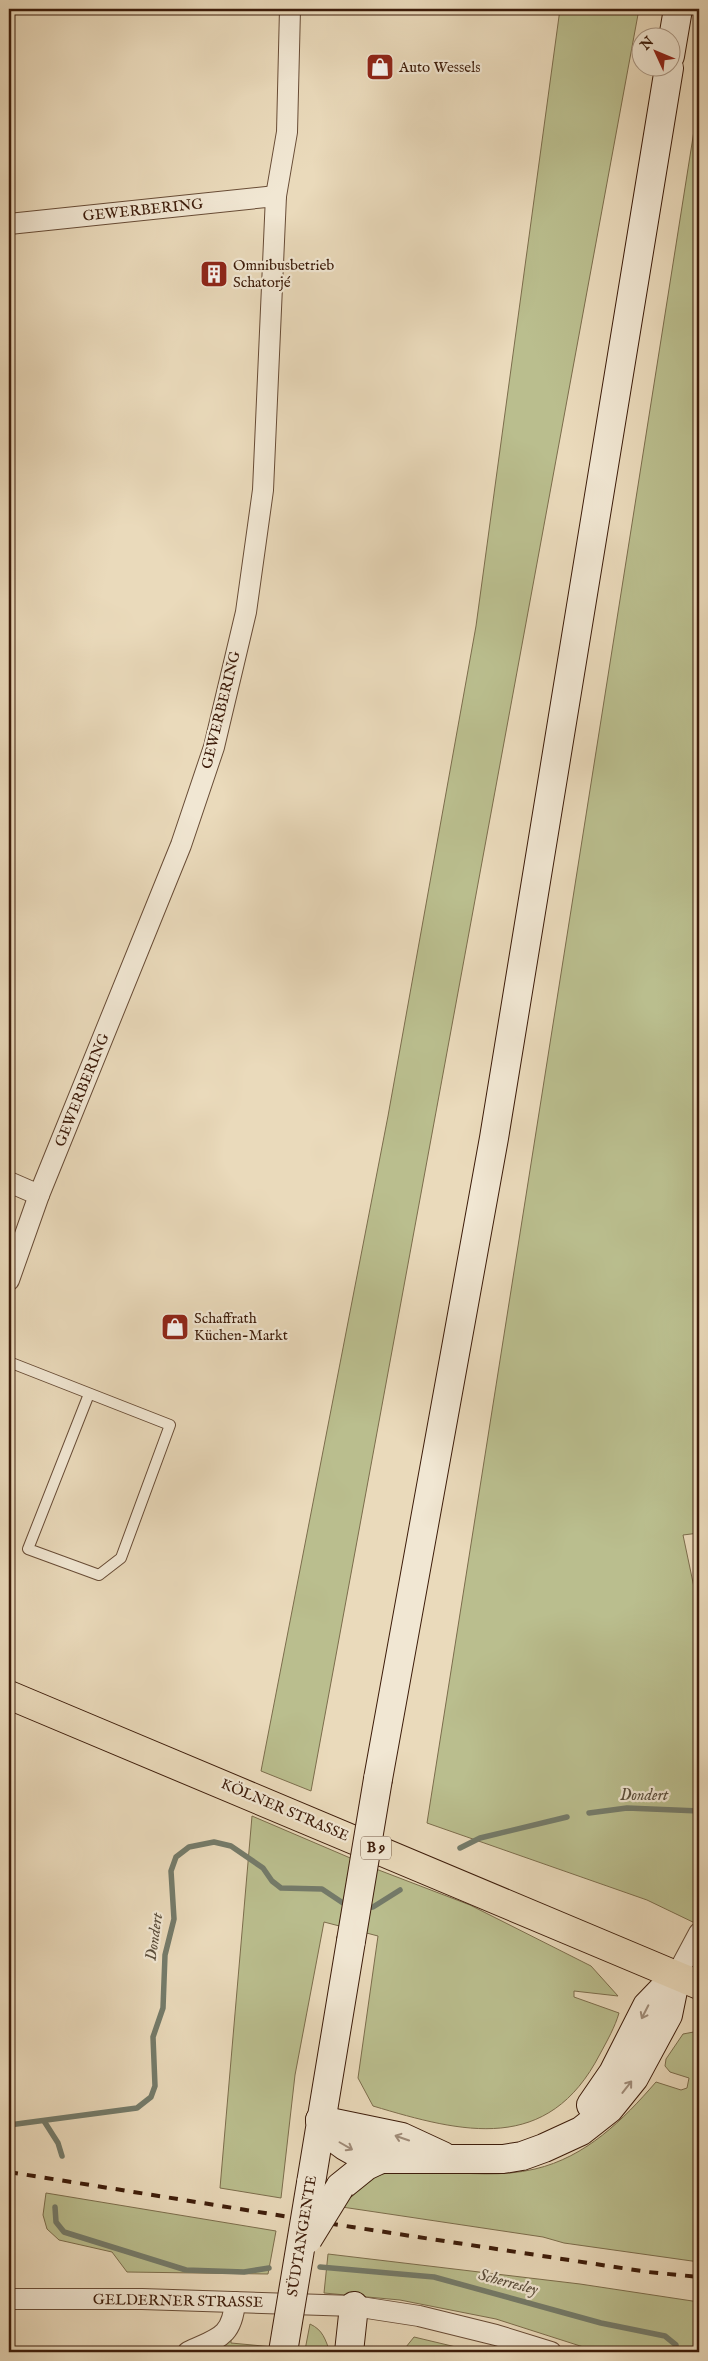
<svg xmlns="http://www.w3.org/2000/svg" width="708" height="2361" font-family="'IM FELL English',serif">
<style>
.green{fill:#babe8e;stroke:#7c6d4c}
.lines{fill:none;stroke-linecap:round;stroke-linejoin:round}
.stream{stroke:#747b6a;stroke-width:5.5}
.lane-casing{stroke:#684c36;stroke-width:12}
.street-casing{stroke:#684c36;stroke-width:22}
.secondary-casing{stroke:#3d1c0a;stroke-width:30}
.primary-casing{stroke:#3d1c0a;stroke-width:30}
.lane{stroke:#f1e7d3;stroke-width:10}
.street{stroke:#f1e7d3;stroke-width:20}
.secondary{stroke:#f1e7d3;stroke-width:28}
.primary{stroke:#eadabb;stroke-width:28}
.rail{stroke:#3d1c0a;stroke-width:4;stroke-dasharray:9 9;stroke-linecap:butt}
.secondary-bridge-casing{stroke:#3d1c0a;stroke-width:30;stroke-linecap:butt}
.secondary-bridge{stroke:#f1e7d3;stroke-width:28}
.oneway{stroke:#a08c79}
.labels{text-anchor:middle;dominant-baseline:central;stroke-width:4.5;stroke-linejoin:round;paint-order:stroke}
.shield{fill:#f1e7d3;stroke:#735946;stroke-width:1}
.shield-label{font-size:14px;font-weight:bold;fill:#3d1c0a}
.poi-label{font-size:15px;fill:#3d1c0a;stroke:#f1e7d3;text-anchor:start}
.street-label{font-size:15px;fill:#3d1c0a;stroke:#f1e7d3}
.water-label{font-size:16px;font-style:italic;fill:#594c3a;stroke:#f1e7d3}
</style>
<rect width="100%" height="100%" fill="#eadabb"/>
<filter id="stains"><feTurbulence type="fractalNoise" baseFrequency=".004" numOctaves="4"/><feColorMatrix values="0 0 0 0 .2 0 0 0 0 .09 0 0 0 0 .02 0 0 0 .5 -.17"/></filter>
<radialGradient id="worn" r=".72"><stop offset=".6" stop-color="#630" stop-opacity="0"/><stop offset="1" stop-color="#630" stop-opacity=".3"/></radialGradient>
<g class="green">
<path d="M560,9H639L311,1791L261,1771L388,1116L476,626Z"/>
<path d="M699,99V1533L683,1535L699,1611V1925L647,1900L427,1823Z"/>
<path d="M252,1816L376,1869L470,1905L591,1966L618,1996L574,1991V1997L619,2013C615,2027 607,2041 600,2054C548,2155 463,2133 373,2106L358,2078L378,1936L324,1922L295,2075L281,2198L220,2188Z"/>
<path d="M699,2031V2262L564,2243L543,2237L342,2207C351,2195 369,2178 383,2174C400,2169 420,2171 436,2172C469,2173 502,2177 535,2169C586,2157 623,2120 656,2082L681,2090L687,2088L689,2078L670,2072L665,2066L666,2059L683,2034Z"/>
<path d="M46,2193L276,2231L268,2274L127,2272L112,2252L59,2240L47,2229L43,2215Z"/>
<path d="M328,2254L580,2284L699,2302V2352H599L496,2319L400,2300L324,2293Z"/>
<path d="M310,2324C323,2330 325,2339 330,2352H197L231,2335V2343L305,2350Z"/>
<path d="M414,2337L477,2352H402Z"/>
</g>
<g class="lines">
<g class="stream">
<path d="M589,1813L627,1808L699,1811"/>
<path d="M460,1848L480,1838L567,1817"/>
<path d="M363,1908L373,1907L400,1890"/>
<path d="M44,2121L58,2143L62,2156"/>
<path d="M9,2125L137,2108L151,2097L155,2086L153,2037L163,2008L165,1955L174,1919L171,1871L176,1857L189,1847L214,1842L231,1846L263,1868L272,1881L281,1888L322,1889L349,1907"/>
<path d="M55,2207L56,2222L64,2232L186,2270L244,2272L269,2268"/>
<path d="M320,2267L434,2277L601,2323L665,2336L676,2345V2352"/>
</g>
<defs>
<path id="lane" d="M9,1362L170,1425L121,1558L99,1575L28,1549L89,1394"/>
<g id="street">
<path d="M276,196L287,132L290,9"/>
<path d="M9,224L276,196L263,490L246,612L214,747L181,845L39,1195L9,1182"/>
<path d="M9,1280L39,1195"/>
<path d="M676,1976L699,1933"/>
<path d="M9,2299H142L354,2306L419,2316L496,2335L551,2352"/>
<path d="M188,2352C217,2338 232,2338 235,2302"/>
</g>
<g id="secondary">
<path d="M670,56L678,9"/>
<path d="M378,1779L494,1138L669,68"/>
<path d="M591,2105L613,2073L647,2006L676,1976"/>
<path d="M320,2120C334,2143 354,2155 381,2159H503L522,2156L544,2148L581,2131L609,2109L634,2078L668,2015L676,1976"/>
<path d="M320,2120L402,2137L443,2156"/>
<path d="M311,2183L351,1941"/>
<path d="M340,2187L366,2166L381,2159"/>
<path d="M349,2352L354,2306"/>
</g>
<path id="primary" d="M9,1695L699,1985"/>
</defs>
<use href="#lane" class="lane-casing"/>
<use href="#street" class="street-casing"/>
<use href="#secondary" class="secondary-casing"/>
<use href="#primary" class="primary-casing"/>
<use href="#lane" class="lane"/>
<use href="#street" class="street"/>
<use href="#secondary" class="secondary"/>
<use href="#primary" class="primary"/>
<path class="rail" d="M9,2172L352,2227L648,2272L699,2277"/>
<defs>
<g id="secondary-bridge">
<path d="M351,1941L378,1779"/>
<path d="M308,2239L340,2187"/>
<path d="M283,2352L311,2183"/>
</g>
</defs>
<use href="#secondary-bridge" class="secondary-bridge-casing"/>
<use href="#secondary-bridge" class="secondary-bridge"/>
</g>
<defs><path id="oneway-shaft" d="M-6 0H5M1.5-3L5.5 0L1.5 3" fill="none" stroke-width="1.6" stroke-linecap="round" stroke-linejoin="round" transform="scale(1.25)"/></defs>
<g class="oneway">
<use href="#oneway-shaft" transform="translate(645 2012) rotate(117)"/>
<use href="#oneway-shaft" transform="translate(627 2087) rotate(-52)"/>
<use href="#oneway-shaft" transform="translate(402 2138) rotate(-161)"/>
<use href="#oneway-shaft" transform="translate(346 2146) rotate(30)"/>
</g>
<defs>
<symbol id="shop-square" viewBox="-11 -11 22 22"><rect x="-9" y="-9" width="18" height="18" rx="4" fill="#8f2418" stroke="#f1e7d3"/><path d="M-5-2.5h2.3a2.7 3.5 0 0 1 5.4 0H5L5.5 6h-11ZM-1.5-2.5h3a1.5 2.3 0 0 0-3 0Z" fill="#fff"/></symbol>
<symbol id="building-square" viewBox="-11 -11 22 22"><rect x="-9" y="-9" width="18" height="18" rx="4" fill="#8f2418" stroke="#f1e7d3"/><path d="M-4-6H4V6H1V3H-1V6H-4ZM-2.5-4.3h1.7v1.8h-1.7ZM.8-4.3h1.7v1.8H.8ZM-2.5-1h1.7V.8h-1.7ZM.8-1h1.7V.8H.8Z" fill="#fff"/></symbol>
</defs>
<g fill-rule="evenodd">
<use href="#shop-square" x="364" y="51" width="32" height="32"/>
<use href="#building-square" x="198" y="258" width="32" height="32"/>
<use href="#shop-square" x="159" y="1311" width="32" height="32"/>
</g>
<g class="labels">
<rect class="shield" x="361" y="1836.5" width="30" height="23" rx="4"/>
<g class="shield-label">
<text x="376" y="1848">B 9</text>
</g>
<g class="poi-label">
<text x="399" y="67">Auto Wessels</text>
<text x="233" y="265">Omnibusbetrieb<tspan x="233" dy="17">Schatorjé</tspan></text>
<text x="194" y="1318">Schaffrath<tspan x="194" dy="17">Küchen-Markt</tspan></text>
</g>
<g class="street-label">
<text transform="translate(143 210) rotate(-6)">GEWERBERING</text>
<text transform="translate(221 710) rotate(-76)">GEWERBERING</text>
<text transform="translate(82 1090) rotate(-68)">GEWERBERING</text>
<text transform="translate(285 1810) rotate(23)">KÖLNER STRASSE</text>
<text transform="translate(302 2236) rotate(-81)">SÜDTANGENTE</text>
<text transform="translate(178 2301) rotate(1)">GELDERNER STRASSE</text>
</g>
<g class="water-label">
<text x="644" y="1796">Dondert</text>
<text transform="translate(155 1937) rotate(-82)">Dondert</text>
<text transform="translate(508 2283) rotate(15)">Scherresley</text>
</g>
</g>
<rect width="708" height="2361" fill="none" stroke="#eadabb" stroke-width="30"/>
<rect x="10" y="10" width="688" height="2341" fill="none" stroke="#3d1c0a" stroke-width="2.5"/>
<rect x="15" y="15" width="678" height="2331" fill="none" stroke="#3d1c0a"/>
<g transform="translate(656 52) rotate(314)"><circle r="24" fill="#f1e7d3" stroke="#a99683"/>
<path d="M0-4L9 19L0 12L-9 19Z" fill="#8f2418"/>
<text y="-8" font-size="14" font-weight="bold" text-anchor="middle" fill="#3d1c0a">N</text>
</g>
<rect width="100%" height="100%" filter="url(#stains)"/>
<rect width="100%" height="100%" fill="url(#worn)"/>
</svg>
